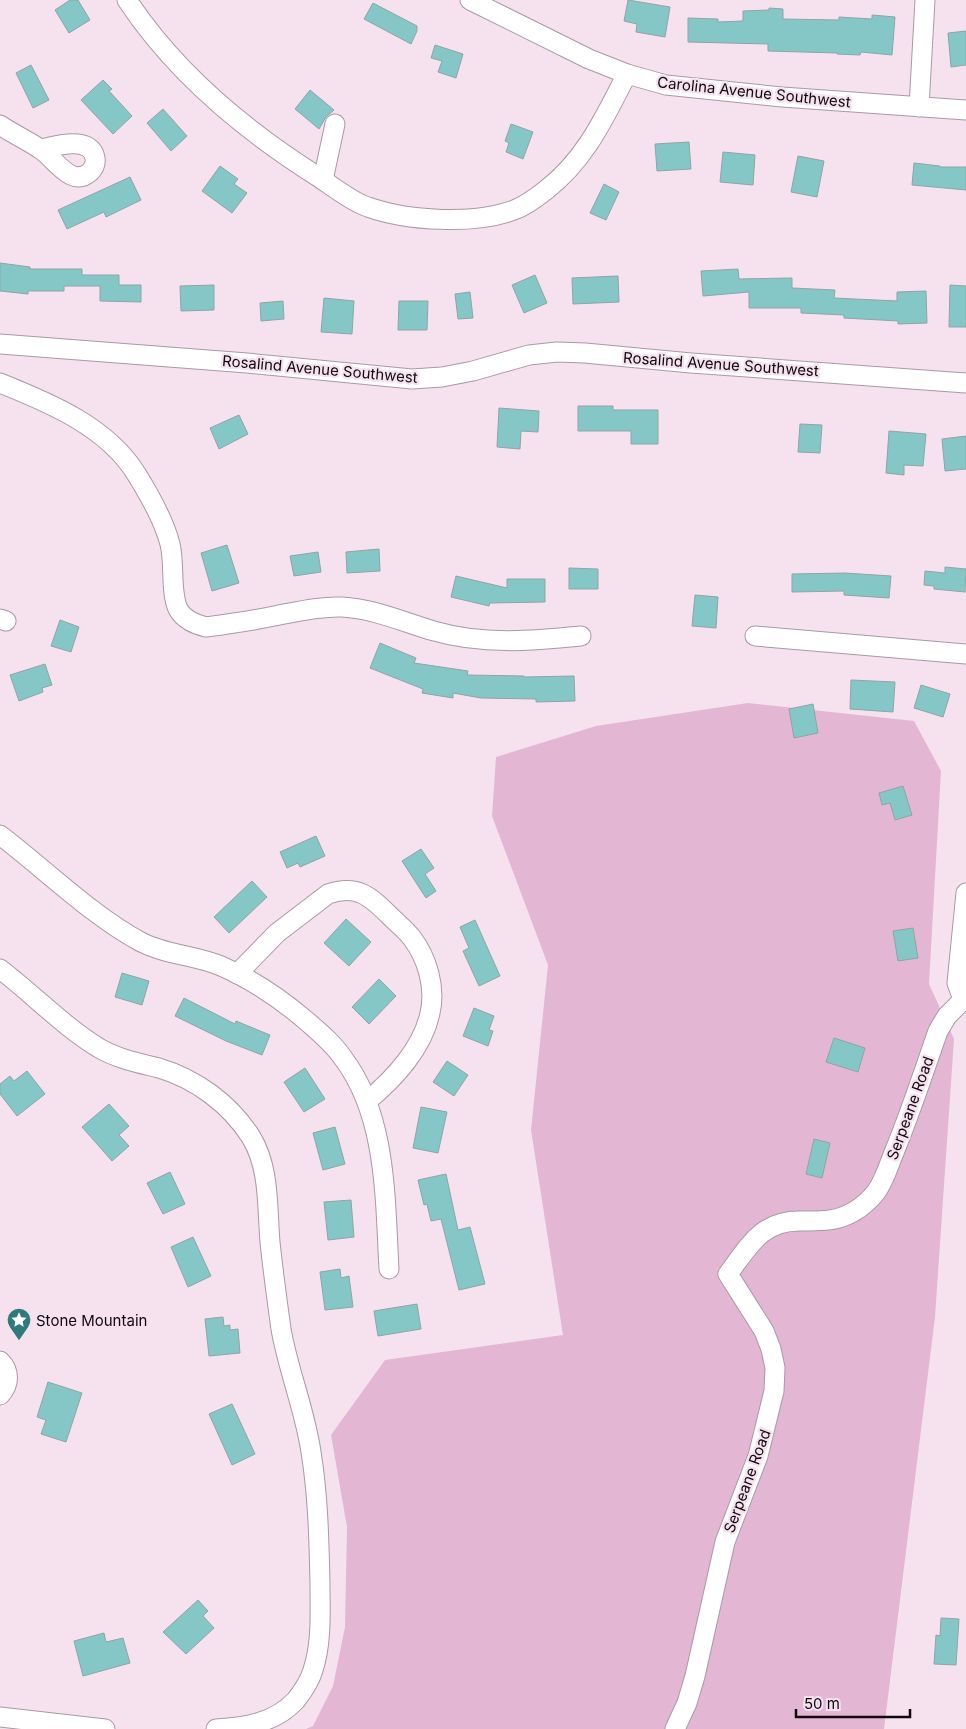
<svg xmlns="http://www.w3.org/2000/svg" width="966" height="1729" font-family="Inter,sans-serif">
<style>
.green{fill:#e3b7d3}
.building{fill:#85c7c7;stroke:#8ea5a5}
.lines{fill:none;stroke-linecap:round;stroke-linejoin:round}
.minor-casing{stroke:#aa98a3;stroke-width:21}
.minor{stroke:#fff;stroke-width:19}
.labels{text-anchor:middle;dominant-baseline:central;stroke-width:4.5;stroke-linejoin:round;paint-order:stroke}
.street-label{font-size:15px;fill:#0f090d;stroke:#f5e2ee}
.poi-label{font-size:15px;fill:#0f090d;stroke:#f5e2ee;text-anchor:start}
</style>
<rect width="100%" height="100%" fill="#f5e2ee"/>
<path class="green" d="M748,703L914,721L941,771L929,984L954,1039L935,1317L884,1729H306L313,1726L333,1686L345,1627L347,1527L331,1435L385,1360L563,1335L531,1130L548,965L492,816L496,757L596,726Z"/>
<g class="building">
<path d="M70,0H78L90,20L69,33L55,10Z"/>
<path d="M628,0L670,7L665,37L636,32L637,24L624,21Z"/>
<path d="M373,3L417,26V31L411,44L364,19Z"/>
<path d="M769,8L783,9V19L839,20V17L872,19V15L895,17L892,55L861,52L860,55L837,54V53L768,51V44L688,42V18L718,19V22L743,21V11L769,10Z"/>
<path d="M966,31V65L951,67L948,33Z"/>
<path d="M435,45L463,54L456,78L438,72L442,61L431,58Z"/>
<path d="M31,65L49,100L33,108L16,73Z"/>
<path d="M103,80L112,89L109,91L132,116L113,134L81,100Z"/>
<path d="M310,90L334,110L326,117L319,129L295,109Z"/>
<path d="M163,109L187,136L171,151L147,123Z"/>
<path d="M511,124L533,132L523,159L506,152L509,143L505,141Z"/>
<path d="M689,142L691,169L657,171L655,144Z"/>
<path d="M723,152L755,155L753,185L720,182Z"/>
<path d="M798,156L824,161L817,197L791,192Z"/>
<path d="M914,163L940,166V167H966V190L912,185Z"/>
<path d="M220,166L238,179L234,184L247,193L232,213L202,191Z"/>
<path d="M130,177L141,200L106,217L104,212L67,229L58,210Z"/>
<path d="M604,184L619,192L606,220L590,213Z"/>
<path d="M0,263L30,267V269H82V275H119V285H141V302L100,301V286H64V291H28V294L0,291Z"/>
<path d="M738,269L739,279L792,278V288L835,290L834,298L897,301V292L926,291L927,323L898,324V321L844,318V315L801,313V308H749V292L703,296L701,271Z"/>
<path d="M535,275L547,303L524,313L512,285Z"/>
<path d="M618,276L619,302L573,304L572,278Z"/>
<path d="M214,285V310L181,311L180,286Z"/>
<path d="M950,285L966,286V327H949Z"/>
<path d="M470,292L473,318L458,319L455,294Z"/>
<path d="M324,298L354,301L352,334L321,332Z"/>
<path d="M283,301L284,319L261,321L260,303Z"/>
<path d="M399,301H428L427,330H398Z"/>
<path d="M578,406H613V410H658V444H631V431H578Z"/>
<path d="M499,408L539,411L538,432L521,431L520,449L497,447Z"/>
<path d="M239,415L248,434L219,449L210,428Z"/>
<path d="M800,424L822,425L820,453L798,452Z"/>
<path d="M889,431L926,434L923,466L904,465V475L886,473Z"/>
<path d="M966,436V469L945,471L942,439Z"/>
<path d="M227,545L239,583L212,591L201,553Z"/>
<path d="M379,549L380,571L347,573L346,552Z"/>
<path d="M318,552L321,572L294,576L290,556Z"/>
<path d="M945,567L966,569L965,592L934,589V586L924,585L925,571L945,573Z"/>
<path d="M569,568L598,569V589H569Z"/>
<path d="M845,573L891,576L889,598L844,595V591L792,592V574Z"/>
<path d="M456,576L507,588V579H545V602L490,603L489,606L451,597Z"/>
<path d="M695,595L718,597L716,628L692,626Z"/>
<path d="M60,620L79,627L71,652L51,646Z"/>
<path d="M380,643L416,658L414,663L468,671L467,675L524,676V677L574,676L575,701L536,702V699L481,698L453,693V698L422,693L423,689L370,668Z"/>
<path d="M45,664L52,685L42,688L43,692L19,701L10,675Z"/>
<path d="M851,680L895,682L893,712L850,709Z"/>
<path d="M921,685L950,694L943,717L914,708Z"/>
<path d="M813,704L818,733L794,738L789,709Z"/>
<path d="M903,786L912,815L895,820L890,803L882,805L879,793Z"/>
<path d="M316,836L325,856L300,867L298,863L287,868L280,852Z"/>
<path d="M421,849L434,868L425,874L436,891L426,898L402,861Z"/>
<path d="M252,881L267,897L229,933L214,917Z"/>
<path d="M346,919L371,942L349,966L324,943Z"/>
<path d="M475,920L500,976L479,986L463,951L469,948L460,927Z"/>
<path d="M913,928L918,958L898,961L893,931Z"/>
<path d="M122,973L149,981L142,1005L115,997Z"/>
<path d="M379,979L396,996L369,1024L352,1007Z"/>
<path d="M184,998L235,1024L236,1021L270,1035L262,1055L226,1041L175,1016Z"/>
<path d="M474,1008L494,1016L489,1030L493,1031L488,1046L463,1036Z"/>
<path d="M834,1038L865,1048L858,1072L826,1062Z"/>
<path d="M447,1061L468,1075L454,1096L433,1082Z"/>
<path d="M305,1068L325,1099L304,1112L284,1082Z"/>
<path d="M27,1071L45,1094L17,1116L0,1094V1084L10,1076L14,1081Z"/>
<path d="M109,1104L129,1126L119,1135L129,1146L112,1161L82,1127Z"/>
<path d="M421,1107L447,1112L438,1153L413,1148Z"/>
<path d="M335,1127L345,1164L323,1170L313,1133Z"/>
<path d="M814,1139L830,1143L822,1178L806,1174Z"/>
<path d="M170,1172L185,1204L163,1214L147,1183Z"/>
<path d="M446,1174L458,1230L470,1227L485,1284L459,1290L441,1219L431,1221L427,1204L424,1205L418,1180Z"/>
<path d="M351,1200L354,1237L328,1240L324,1202Z"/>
<path d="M193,1237L211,1276L188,1287L171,1247Z"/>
<path d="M340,1269L341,1278L349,1276L353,1307L325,1310L320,1272Z"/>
<path d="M417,1304L421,1329L378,1336L374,1311Z"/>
<path d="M223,1317L224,1326L230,1325V1330L238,1329L240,1353L209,1356L205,1319Z"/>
<path d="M48,1382L82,1393L66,1442L41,1434L46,1420L37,1417Z"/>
<path d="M232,1404L255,1454L232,1465L209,1414Z"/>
<path d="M198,1600L208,1611L203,1616L214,1628L186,1654L163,1632Z"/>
<path d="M941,1618L959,1619L956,1665L934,1664L936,1635L940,1636Z"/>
<path d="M104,1633L106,1642L123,1638L130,1663L83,1676L74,1641Z"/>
</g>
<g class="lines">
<defs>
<g id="minor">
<path d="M127,0C176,74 245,131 320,178C333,187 354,203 368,207C407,221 475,225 514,210C525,206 536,198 546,190C586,159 604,118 627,74"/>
<path d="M470,0L589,59L627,74L666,85L782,97L966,110"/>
<path d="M919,107L925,0"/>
<path d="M0,125C13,134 27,140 40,149C54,157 71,189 90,172C94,168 96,164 95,158C91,135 55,146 41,149"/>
<path d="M323,180L335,124"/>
<path d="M0,344L247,363L412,379L442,377L473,371L529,355L557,352L585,353L691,363L966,383"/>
<path d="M0,383C50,403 108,427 137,475C150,496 164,520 170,544C175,564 170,591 178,609C184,620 195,624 206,627C229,624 251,621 274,616C296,612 319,606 342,607C375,609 403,622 434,631C482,645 532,641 581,636"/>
<path d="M0,619L6,621"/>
<path d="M755,636L966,654"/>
<path d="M0,835C46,870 91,915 141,942C166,955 195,955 221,966C251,979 278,997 303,1018C317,1030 333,1043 343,1058C387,1116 385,1199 389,1269"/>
<path d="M966,893L957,983L961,994L966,999"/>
<path d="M0,969C34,995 63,1026 99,1048C118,1059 139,1063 159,1068C196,1079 230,1104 251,1137C270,1168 267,1207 270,1242C273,1271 277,1300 281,1329C288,1370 305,1410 311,1452C318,1495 319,1539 320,1583C320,1613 322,1642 313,1670C310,1681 303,1691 296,1700C275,1723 246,1727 216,1729"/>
<path d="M237,974L277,933L328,894C357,884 370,896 390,916C397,923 406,930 412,938C427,958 436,987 430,1013C423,1048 393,1080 367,1101"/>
<path d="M0,1361C10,1371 10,1384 0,1395"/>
<path d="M0,1717L105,1729"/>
<path d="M675,1729L687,1703L695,1676L725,1542L758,1456L774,1391L775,1368L771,1349L764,1331L728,1274C749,1246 762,1220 801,1221C820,1221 836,1222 853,1212C862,1207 870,1200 876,1192C885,1180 889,1164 895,1150C911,1111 924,1071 938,1031L947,1016L965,998"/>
</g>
</defs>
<use href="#minor" class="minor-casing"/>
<use href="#minor" class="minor"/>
</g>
<defs>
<symbol id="sight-pin" viewBox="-11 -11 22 30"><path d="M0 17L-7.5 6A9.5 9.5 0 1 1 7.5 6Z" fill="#317a7b" stroke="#f5e2ee"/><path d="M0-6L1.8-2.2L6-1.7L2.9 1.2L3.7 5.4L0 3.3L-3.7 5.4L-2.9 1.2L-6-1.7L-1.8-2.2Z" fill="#fff"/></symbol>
</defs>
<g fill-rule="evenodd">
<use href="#sight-pin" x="5" y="1306" width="28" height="38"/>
</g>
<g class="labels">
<g class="street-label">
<text transform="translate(754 92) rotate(6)">Carolina Avenue Southwest</text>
<text transform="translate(721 364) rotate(4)">Rosalind Avenue Southwest</text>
<text transform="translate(320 369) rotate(5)">Rosalind Avenue Southwest</text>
<text transform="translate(910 1108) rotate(-70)">Serpeane Road</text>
<text transform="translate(747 1481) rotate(-70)">Serpeane Road</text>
</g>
<g class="poi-label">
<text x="36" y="1320">Stone Mountain</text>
</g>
</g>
<path d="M796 1709v8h114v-8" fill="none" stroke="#0f090d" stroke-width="2.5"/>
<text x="804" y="1709" font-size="15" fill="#0f090d" stroke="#f5e2ee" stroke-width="4" paint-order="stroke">50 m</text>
</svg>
